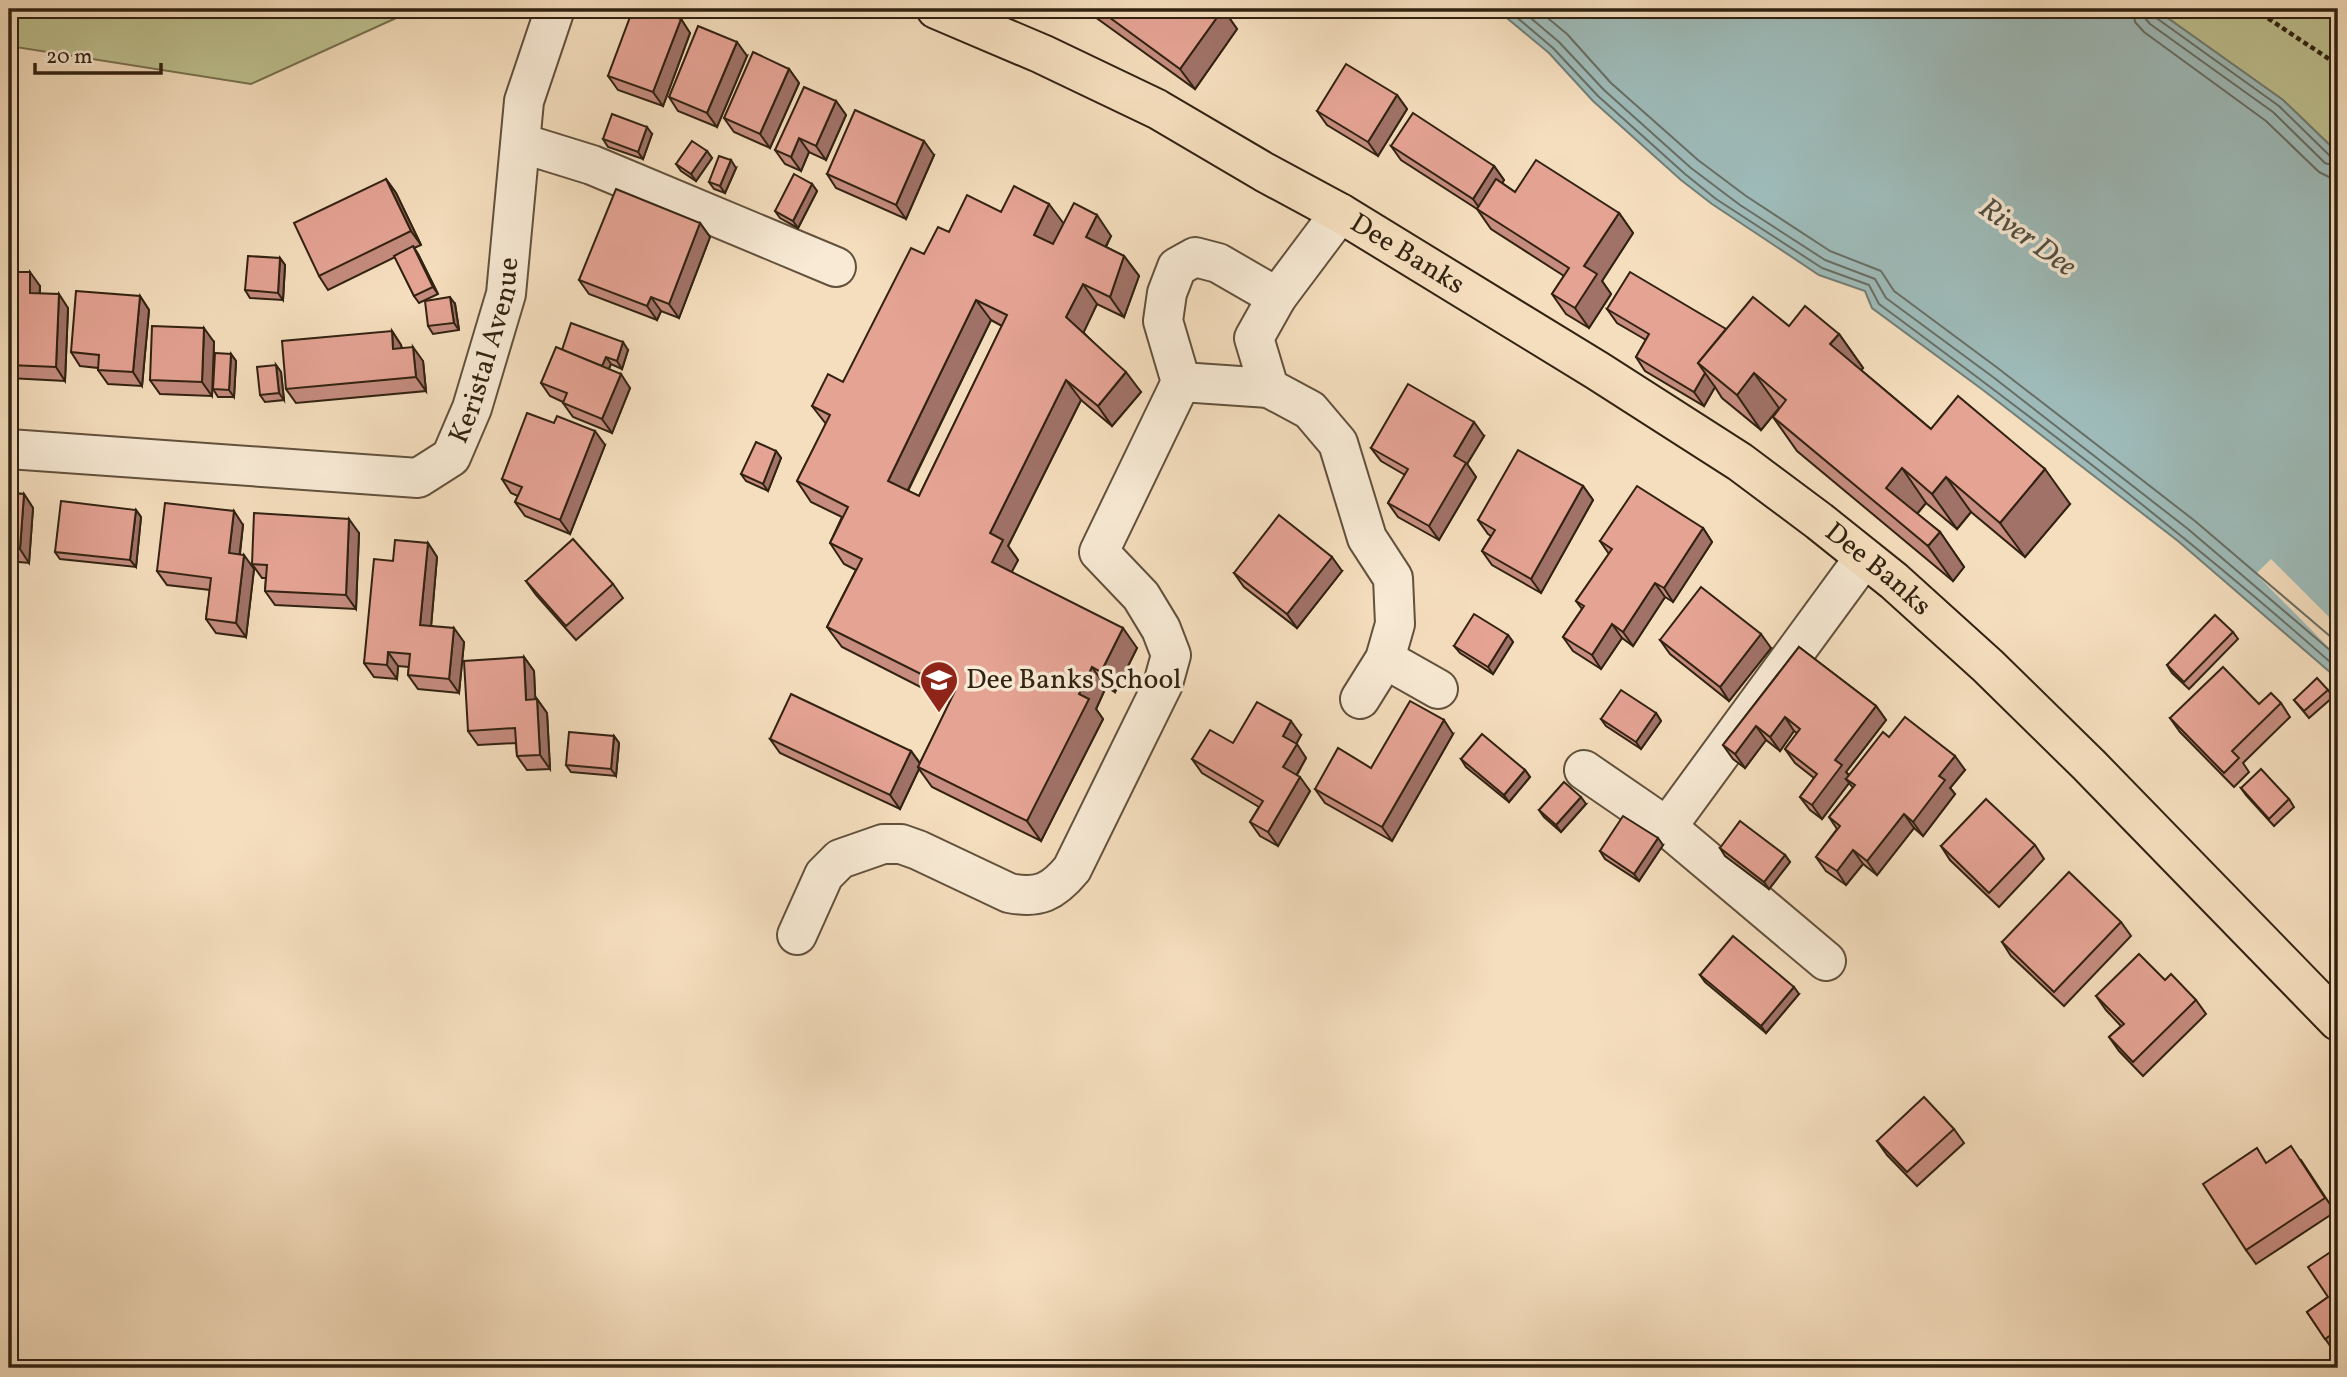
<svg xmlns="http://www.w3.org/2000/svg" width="2347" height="1377" font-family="Vollkorn,serif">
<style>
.green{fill:#bec190;stroke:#787250;stroke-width:2}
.water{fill:#9ebbb9;stroke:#727e76;stroke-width:2}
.pier{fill:#f5debe}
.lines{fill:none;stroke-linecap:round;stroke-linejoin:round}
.shore{stroke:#686e65;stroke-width:2}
.minor-casing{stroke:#62513c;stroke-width:42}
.major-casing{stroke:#312211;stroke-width:42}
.path{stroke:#312211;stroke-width:4.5;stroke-dasharray:5 3.5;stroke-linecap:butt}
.minor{stroke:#f8ead5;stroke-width:38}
.major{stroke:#f5debe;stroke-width:38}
.wall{fill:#c58c7f;stroke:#312211;stroke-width:2;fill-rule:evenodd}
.shaded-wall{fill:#a07268;stroke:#312211;stroke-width:2}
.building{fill:#e5a394;stroke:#312211;stroke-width:2;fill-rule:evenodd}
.labels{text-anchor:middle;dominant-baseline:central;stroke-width:7;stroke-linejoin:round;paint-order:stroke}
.street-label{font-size:28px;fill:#312211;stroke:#f8ead5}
.poi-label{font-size:28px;fill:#312211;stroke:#f8ead5;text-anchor:start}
.water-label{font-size:30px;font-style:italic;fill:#525043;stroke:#f8ead5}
</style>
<rect width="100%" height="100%" fill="#f5debe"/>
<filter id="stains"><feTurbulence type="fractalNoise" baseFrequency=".00286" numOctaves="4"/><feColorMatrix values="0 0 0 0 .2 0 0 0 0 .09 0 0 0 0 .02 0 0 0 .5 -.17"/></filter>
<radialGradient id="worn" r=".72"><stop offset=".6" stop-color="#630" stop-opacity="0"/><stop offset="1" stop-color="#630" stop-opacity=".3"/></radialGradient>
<g class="green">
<path d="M9,9H416L251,84L9,46Z"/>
<path d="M2155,9H2338V153L2283,100Z"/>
</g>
<path class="water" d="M1496,9H2155L2283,100L2338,153V679L2178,541L1983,390L1872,308L1865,291L1819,275L1712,204L1681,180L1593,101L1549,53Z"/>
<path class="pier" d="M2271,559L2338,626V657L2256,574Z"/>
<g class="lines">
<g class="shore">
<path d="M1507,9L1553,48L1598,96L1685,174L1716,199L1822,268L1869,285L1879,304C2036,420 2192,539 2338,669"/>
<path d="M1520,9L1559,42L1604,90L1691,168L1740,205L1825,260L1875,279L1886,298L1993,377L2188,529L2338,657"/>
<path d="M1537,9L1567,34L1611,83L1698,160L1746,196L1830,251L1881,271L1894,291L1999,369L2195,521L2338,643"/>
<path d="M2133,9L2135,22L2144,32L2266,121L2319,172L2329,177L2338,178"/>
<path d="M2144,9L2145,18L2150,24L2273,112L2325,163L2338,167"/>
<path d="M2152,9L2155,17L2279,106L2330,156L2338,158"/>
</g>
<defs>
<g id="minor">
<path d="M521,143L592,165L836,267"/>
<path d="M1340,213L1277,297L1254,338L1269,388L1310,410L1338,443L1367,538L1393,578L1395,624L1385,659L1360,699"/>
<path d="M1181,382L1269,388"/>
<path id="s1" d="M9,449L418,478L451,457L472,408L506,294L524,101L555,9"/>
<path d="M1385,659L1438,689"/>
<path d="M1584,770L1667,827"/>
<path d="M797,935L824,875L840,859L883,844H901L918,850L1009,893C1039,899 1053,892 1072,869L1163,684L1171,655L1161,629L1141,596L1099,552L1181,382L1163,321L1167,293L1177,267L1195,257L1218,263L1277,297"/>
<path d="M1826,961L1667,827L1864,558"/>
</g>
<g id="major">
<path id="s2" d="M936,9L1042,54L1157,109L1264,172L1340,213L1598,371L1740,462L1819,521L1894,581L1988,666L2089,765L2338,1021"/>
</g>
</defs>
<use href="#minor" class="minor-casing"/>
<use href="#major" class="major-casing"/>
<path class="path" d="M2254,9L2338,65"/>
<use href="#minor" class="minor"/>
<use href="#major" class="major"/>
</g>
<g class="wall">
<path d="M1084,9H1223L1237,29L1195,89Z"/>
<path d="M681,19L690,33L663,106L618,90L608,76Z"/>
<path d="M747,56L717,127L678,111L669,97Z"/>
<path d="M789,69L799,83L770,148L734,132L724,118Z"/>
<path d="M1397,95L1407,109L1378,156L1327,125L1317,111Z"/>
<path d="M836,101L846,115L826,160L809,152L801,171L785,164L775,150Z"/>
<path d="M652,134L643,159L608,147L603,139Z"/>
<path d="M1391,146L1494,166L1504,180L1502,183L1515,192L1619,213L1633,233L1602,281L1611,294L1589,328L1566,314L1552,294L1564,276L1491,229L1477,209L1401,160Z"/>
<path d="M707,151L712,158L696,181L681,171L676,164Z"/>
<path d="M934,155L906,219L836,188L827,174Z"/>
<path d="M736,168L725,193L714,189L709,182Z"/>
<path d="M386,179L396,193L421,245L414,248L418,254L438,294L419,303L414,296L395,257L328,290L319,276Z"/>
<path d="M812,184L817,191L798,228L780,218L775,211Z"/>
<path d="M1001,212L1063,224L1111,236L1106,247L1124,256L1139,276L1124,317L1097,304L1083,332L1141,392L1112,426L1081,400L1008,546L1018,560L1011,572L1137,648L1115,692L1106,687L1096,709L1103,719L1041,841L932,787L919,769L900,809L780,753L770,739L911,751L920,763L950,702L842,647L827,627L856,570L844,564L830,543L842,517L811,502L797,481L826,424L812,406L843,382L924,254L949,232ZM991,320L1002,326L919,496L908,491Z"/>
<path d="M700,223L710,237L679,318L661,311L657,320L589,294L579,280Z"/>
<path d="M280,258L285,265L283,300L250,298L245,290Z"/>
<path d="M9,272L40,286V294L68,308L65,381L9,378Z"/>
<path d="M140,296L149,310L142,386L108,384L98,370V368L80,366L71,352Z"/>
<path d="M455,304L459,330L433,334L428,326Z"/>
<path d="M1607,309L1726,329L1789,326L1839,334L1863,368L1861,370L1931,429L2070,504L2025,557L1971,512L1957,529L1926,503L1917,514L1940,532L1964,567L1953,581L1797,451L1773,417L1779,408L1761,430L1722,398L1715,387L1704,406L1645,371L1636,357L1646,340L1617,323Z"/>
<path d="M392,331L401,345L402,348L423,361L426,391L296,403L286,389Z"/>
<path d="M214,342L212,396L160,394L150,380Z"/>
<path d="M562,350H628L622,369L611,364L609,369L630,388L612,433L573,417L563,403V402L550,396L541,383Z"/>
<path d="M231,354L236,361L234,397H218L213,389Z"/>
<path d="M276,365L281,372L284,400L265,402L260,395Z"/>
<path d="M1484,436L1467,464L1476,477L1439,540L1398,517L1388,503L1405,475L1381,461L1371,448Z"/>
<path d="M605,445L570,534L525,516L515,502L518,496L511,493L502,479Z"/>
<path d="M776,451L781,458L768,491L746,481L741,474Z"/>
<path d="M1583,486L1593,500L1541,593L1492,565L1482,551L1491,536L1488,534L1478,520Z"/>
<path d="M9,493L24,494L33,508L29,563L9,561Z"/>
<path d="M136,510L141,517L136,567L60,559L55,552Z"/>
<path d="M243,525L240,554L254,569L246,637L216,633L206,619L210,590L167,585L157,571Z"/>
<path d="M1703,528L1712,542L1673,602L1665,597L1633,646L1622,638L1601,669L1573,651L1563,637L1582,609L1576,601L1609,554L1600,541Z"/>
<path d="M359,533L356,609L275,605L265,591L266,578H262L252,564Z"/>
<path d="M428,543L437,557L431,626L464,642L459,693L418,689L408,675L409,667L398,666L397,679L374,677L364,663L393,561Z"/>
<path d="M1342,571L1297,628L1244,587L1234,573Z"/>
<path d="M526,581L613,584L623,598L576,640L536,595Z"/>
<path d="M2233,632L2238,639L2189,689L2172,673L2167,665Z"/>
<path d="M1508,635L1513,642L1493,674L1460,653L1454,646Z"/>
<path d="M1660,640L1771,648L1729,701L1670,654Z"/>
<path d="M1799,647L1876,706L1886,720L1846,772L1849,775L1889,737L1965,770L1950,788L1955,794L1923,836L1914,828L1877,875L1863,864L1846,885L1826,871L1816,857L1837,829L1829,817L1853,788L1849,783L1822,819L1810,810L1800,797L1814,778L1795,763L1785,749L1797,733L1794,731L1780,751L1766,740L1745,768L1733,759L1723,745Z"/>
<path d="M524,657L534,671L535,699H537L547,713L550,769L527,770L517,756L516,743L478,745L468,731Z"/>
<path d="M2328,690L2333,697L2309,718L2294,700Z"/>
<path d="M2281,703L2290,717L2243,763L2249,772L2234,787L2180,732L2170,718L2259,704Z"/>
<path d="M1656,713L1661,721L1641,749L1606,726L1601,719Z"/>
<path d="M1453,734L1392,841L1325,803L1315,789L1371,768Z"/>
<path d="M1301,735L1296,744L1306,758L1297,775L1310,791L1278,846L1260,836L1250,822L1259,807L1202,773L1192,759L1233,743Z"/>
<path d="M614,736L619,743L616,776L571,772L566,765Z"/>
<path d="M1461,759L1525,770L1530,777L1509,802L1466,767Z"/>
<path d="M2241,788L2289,799L2294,807L2274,826L2246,795Z"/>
<path d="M1586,804L1561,832L1544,817L1539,810Z"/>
<path d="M1663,845L1639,881L1605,859L1600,851Z"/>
<path d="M2035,845L2044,859L1999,907L1950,860L1941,846Z"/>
<path d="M1720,848L1785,855L1790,862L1769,889L1725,856Z"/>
<path d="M2121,922L2131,936L2064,1006L2011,956L2002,942Z"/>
<path d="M1700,975L1799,994L1766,1033L1705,982Z"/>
<path d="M2165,980L2196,1000L2206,1014L2143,1076L2119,1051L2109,1037L2121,1026L2106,1010L2096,996Z"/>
<path d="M1954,1129L1964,1143L1917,1186L1887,1155L1877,1141Z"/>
<path d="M2301,1160L2335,1212L2256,1264L2246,1250L2267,1163Z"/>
<path d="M2338,1247V1351L2335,1353L2307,1312L2328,1297Z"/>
</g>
<g class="shaded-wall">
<path d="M1223,9L1237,29L1195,89L1180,69Z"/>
<path d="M681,19L690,33L663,106L653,92Z"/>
<path d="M737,42L747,56L717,127L707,113Z"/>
<path d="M789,69L799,83L770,148L760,134Z"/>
<path d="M1397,95L1407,109L1378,156L1368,142Z"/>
<path d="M836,101L846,115L826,160L816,146Z"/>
<path d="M647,127L652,134L643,159L638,152Z"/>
<path d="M799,138L809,152L801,171L791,157Z"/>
<path d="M924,141L934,155L906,219L896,205Z"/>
<path d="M707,151L712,158L696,181L691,174Z"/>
<path d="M731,160L736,168L725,193L720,186Z"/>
<path d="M1494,166L1504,180L1483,213L1473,199Z"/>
<path d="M386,179L396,193L421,245L411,231Z"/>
<path d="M812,184L817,191L798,228L793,221Z"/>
<path d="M1049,204L1064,224L1048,255L1034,235Z"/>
<path d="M1619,213L1633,233L1602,281L1611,294L1589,328L1575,308L1584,266Z"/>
<path d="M1097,215L1111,236L1100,257L1086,237Z"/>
<path d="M700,223L710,237L679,318L669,304Z"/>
<path d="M413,246L418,254L438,294L433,287Z"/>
<path d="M1124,256L1139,276L1124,317L1110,297Z"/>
<path d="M280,258L285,265L283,300L278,293Z"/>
<path d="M30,272L40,286L39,307L30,293Z"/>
<path d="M1083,284L1097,304L1081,338L1066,317Z"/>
<path d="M59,294L68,308L65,381L56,367Z"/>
<path d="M140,296L149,310L142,386L133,372Z"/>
<path d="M450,297L455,304L459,330L454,323Z"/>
<path d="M651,297L661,311L657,320L647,306Z"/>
<path d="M976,300L991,320L902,502L888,481Z"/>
<path d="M204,328L214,342L212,396L202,382Z"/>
<path d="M392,331L401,345L403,363L393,349Z"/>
<path d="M1839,334L1863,368L1854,379L1830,344Z"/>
<path d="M623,342L628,350L622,369L617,361Z"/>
<path d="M413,347L423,361L426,391L416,377Z"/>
<path d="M231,354L236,361L234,397L229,390Z"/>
<path d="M606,357L611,364L605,377L600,370Z"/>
<path d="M276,365L281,372L284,400L279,393Z"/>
<path d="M1126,372L1141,392L1112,426L1098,406Z"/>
<path d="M1705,373L1715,387L1704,406L1694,392Z"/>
<path d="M1754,373L1779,408L1761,430L1737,395Z"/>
<path d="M621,374L630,388L612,433L602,419Z"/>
<path d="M1066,380L1081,400L1008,546L1018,560L1006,583L992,562L990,533Z"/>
<path d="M1474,422L1484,436L1467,464L1476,477L1439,540L1429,526L1454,456Z"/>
<path d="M595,431L605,445L570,534L560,520Z"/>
<path d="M776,451L781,458L768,491L763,484Z"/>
<path d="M1902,468L1926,503L1910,522L1886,488Z"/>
<path d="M2045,469L2070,504L2025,557L2000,523Z"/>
<path d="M1946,477L1971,512L1957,529L1932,494Z"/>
<path d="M1583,486L1593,500L1541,593L1531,579Z"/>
<path d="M24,494L33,508L29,563L20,549Z"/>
<path d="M136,510L141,517L136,567L130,560Z"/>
<path d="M234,511L243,525L238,567L229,553Z"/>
<path d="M349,519L359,533L356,609L346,595Z"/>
<path d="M1703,528L1712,542L1673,602L1664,588Z"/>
<path d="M1940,532L1964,567L1953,581L1928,546Z"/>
<path d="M428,543L437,557L430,639L420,625Z"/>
<path d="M244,555L254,569L246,637L236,623Z"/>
<path d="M1332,557L1342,571L1297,628L1287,614Z"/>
<path d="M1655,583L1665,597L1633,646L1623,632Z"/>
<path d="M1612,624L1622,638L1601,669L1592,655Z"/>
<path d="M454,628L464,642L459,693L449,679Z"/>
<path d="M1123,628L1137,648L1115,692L1101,672Z"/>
<path d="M1761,634L1771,648L1729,701L1720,687Z"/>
<path d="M1508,635L1513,642L1493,674L1488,667Z"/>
<path d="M388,652L398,666L397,679L387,665Z"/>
<path d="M524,657L534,671L536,714L526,700Z"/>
<path d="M1092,667L1106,687L1096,709L1103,719L1041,841L1027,821L1079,694Z"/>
<path d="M537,699L547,713L550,769L540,755Z"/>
<path d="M1876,706L1886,720L1846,772L1852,779H1846L1849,783L1822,819L1812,805L1835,760Z"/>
<path d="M1656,713L1661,721L1641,749L1636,742Z"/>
<path d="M1785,717L1794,731L1780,751L1770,737Z"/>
<path d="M1444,720L1453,734L1392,841L1382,827Z"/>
<path d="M1291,721L1301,735L1293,750L1283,736Z"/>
<path d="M1756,726L1766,740L1745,768L1735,754Z"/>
<path d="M614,736L619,743L616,776L611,769Z"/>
<path d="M1297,744L1306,758L1293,781L1283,767Z"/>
<path d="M911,751L921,765L918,767L919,769L900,809L890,795Z"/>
<path d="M1955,756L1965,770L1950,788L1955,794L1923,836L1913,822L1939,776Z"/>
<path d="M1525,770L1530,777L1509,802L1504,795Z"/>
<path d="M1300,777L1310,791L1278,846L1268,832Z"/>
<path d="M1581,797L1586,804L1561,832L1556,825Z"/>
<path d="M1904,814L1914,828L1877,875L1867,861Z"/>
<path d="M1658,838L1663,845L1639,881L1634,874Z"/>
<path d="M1853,850L1863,864L1846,885L1837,871Z"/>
<path d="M1785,855L1790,862L1769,889L1764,882Z"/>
<path d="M1794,987L1799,994L1766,1033L1761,1026Z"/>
</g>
<g class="building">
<path d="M633,9H654L681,19L653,92L608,76Z"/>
<path d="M1098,9H1223L1180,69Z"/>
<path d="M698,26L737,42L707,113L669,97Z"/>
<path d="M753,52L789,69L760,134L724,118Z"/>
<path d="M1346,64L1397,95L1368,142L1317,111Z"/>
<path d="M804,87L836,101L816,146L799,138L791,157L775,150Z"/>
<path d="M855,110L924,141L896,205L827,174Z"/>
<path d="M1413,113L1494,166L1473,199L1391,146Z"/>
<path d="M612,114L647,127L638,152L603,139Z"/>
<path d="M692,141L707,151L691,174L676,164Z"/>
<path d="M719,156L731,160L720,186L709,182Z"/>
<path d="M1536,160L1619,213L1584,266L1597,274L1575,308L1552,294L1569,268L1477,209L1496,179L1515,192Z"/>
<path d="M794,174L812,184L793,221L775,211Z"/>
<path d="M386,179L411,231L319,276L294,223Z"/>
<path d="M1014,186L1049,204L1034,235L1053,244L1074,203L1097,215L1086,237L1124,256L1110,297L1083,284L1066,317L1126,372L1098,406L1066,380L990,533L1003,540L992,562L1123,628L1101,672L1092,667L1079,694L1089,699L1027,821L918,767L955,691L827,627L862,559L830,543L848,507L797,481L830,415L812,406L828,374L843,382L911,248L924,254L938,227L949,232L967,195L1001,212ZM976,300L1007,315L919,496L888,481Z"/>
<path d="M616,189L700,223L669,304L651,297L647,306L579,280Z"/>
<path d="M413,246L433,287L414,296L394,256Z"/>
<path d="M248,256L280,258L278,293L245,290Z"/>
<path d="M9,272H30V293L59,294L56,367L9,365Z"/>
<path d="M1630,272L1726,329L1698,363L1705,373L1694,392L1636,357L1649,334L1607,309Z"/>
<path d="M76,291L140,296L133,372L98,370L99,355L71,352Z"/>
<path d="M450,297L454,323L428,326L425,301Z"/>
<path d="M1753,297L1789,326L1805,306L1839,334L1830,344L1931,429L1958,396L2045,469L2000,523L1946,477L1932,494L1902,468L1886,488L1940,532L1928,546L1773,417L1786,400L1754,373L1737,395L1698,363Z"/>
<path d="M571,323L623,342L617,361L606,357L602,366L562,350Z"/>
<path d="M152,326L204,328L202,382L150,380Z"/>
<path d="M392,331L393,349L413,347L416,377L286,389L282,341Z"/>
<path d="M556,347L621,374L602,419L563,403L567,393L541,383Z"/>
<path d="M215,353L231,354L229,390L213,389Z"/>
<path d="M276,365L279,393L260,395L257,367Z"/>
<path d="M1408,384L1474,422L1454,456L1466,463L1429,526L1388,503L1408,469L1371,448Z"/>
<path d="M527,413L554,423L557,416L595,431L560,520L515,502L522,487L502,479Z"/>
<path d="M756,442L776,451L763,484L741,474Z"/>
<path d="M1518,450L1583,486L1531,579L1482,551L1495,530L1478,520Z"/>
<path d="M1637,486L1703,528L1664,588L1655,583L1623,632L1612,624L1592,655L1563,637L1584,606L1576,601L1612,549L1600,541Z"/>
<path d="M9,493L24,494L20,549L9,548Z"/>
<path d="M61,501L136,510L130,560L55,552Z"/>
<path d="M165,503L234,511L229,553L244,555L236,623L206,619L211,578L157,571Z"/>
<path d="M254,513L349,519L346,595L265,591L267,565L252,564Z"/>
<path d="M1279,515L1332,557L1287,614L1234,573Z"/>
<path d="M573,539L613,584L566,626L526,581Z"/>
<path d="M395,540L428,543L420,625L454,628L449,679L408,675L410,654L388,652L387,665L364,663L374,559L393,561Z"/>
<path d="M1701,587L1761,634L1720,687L1660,640Z"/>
<path d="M1474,614L1508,635L1488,667L1454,646Z"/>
<path d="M2215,615L2233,632L2184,682L2167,665Z"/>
<path d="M1799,647L1876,706L1835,760L1842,765L1812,805L1800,797L1817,774L1785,749L1800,729L1785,717L1770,737L1756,726L1735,754L1723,745Z"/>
<path d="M524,657L526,700L537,699L540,755L517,756L515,728L468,731L464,661Z"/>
<path d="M2223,667L2259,704L2271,693L2281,703L2232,751L2239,758L2224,773L2170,718Z"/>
<path d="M2317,678L2328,690L2304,711L2294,700Z"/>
<path d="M1621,690L1656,713L1636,742L1601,719Z"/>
<path d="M791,694L911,751L890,795L770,739Z"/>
<path d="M1410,701L1444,720L1382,827L1315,789L1338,748L1371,768Z"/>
<path d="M1257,702L1291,721L1283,736L1297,744L1283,767L1300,777L1268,832L1250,822L1263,801L1192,759L1210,730L1233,743Z"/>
<path d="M1905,717L1955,756L1939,776L1945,780L1913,822L1904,814L1867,861L1853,850L1837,871L1816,857L1840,826L1829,817L1855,785L1846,779L1883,732L1889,737Z"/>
<path d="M569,732L614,736L611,769L566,765Z"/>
<path d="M1482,734L1525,770L1504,795L1461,759Z"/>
<path d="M2261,769L2289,799L2269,819L2241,788Z"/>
<path d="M1564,782L1581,797L1556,825L1539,810Z"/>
<path d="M1986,799L2035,845L1989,893L1941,846Z"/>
<path d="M1623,816L1658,838L1634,874L1600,851Z"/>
<path d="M1740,821L1785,855L1764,882L1720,848Z"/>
<path d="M2069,872L2121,922L2054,992L2002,942Z"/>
<path d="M1733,936L1794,987L1761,1026L1700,975Z"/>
<path d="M2139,954L2165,980L2171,974L2196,1000L2133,1062L2109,1037L2124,1024L2096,996Z"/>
<path d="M1924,1097L1954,1129L1907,1172L1877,1141Z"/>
<path d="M2291,1146L2325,1198L2246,1250L2203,1184L2257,1148L2266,1163Z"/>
<path d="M2338,1247V1330L2325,1339L2307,1312L2328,1297L2308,1267Z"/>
</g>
<defs>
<symbol id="school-pin" viewBox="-11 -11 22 30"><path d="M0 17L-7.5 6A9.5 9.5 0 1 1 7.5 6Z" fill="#8f2418" stroke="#f8ead5"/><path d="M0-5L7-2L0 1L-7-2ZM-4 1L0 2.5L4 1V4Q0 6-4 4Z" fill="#fff"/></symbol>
</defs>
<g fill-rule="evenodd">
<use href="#school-pin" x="917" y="658" width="44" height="60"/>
</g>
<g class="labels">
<g class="street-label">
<text stroke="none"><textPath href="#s2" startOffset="532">Dee Banks</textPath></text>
<text stroke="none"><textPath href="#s1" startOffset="562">Keristal Avenue</textPath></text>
<text stroke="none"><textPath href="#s2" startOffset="1099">Dee Banks</textPath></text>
</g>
<g class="poi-label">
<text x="966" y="680">Dee Banks School</text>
</g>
<g class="water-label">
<text transform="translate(2027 238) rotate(36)">River Dee</text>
</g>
</g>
<rect width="2347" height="1377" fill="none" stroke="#f5debe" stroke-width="35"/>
<rect x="10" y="10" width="2326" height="1356" fill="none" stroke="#312211" stroke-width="3.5"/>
<rect x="18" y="18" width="2312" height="1342" fill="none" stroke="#312211" stroke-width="2"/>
<path d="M35 63v10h126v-10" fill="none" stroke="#312211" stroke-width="3.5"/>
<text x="46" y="63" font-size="21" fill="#312211" stroke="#f8ead5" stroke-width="5" paint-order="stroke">20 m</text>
<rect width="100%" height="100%" filter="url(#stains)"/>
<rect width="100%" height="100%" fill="url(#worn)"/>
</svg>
